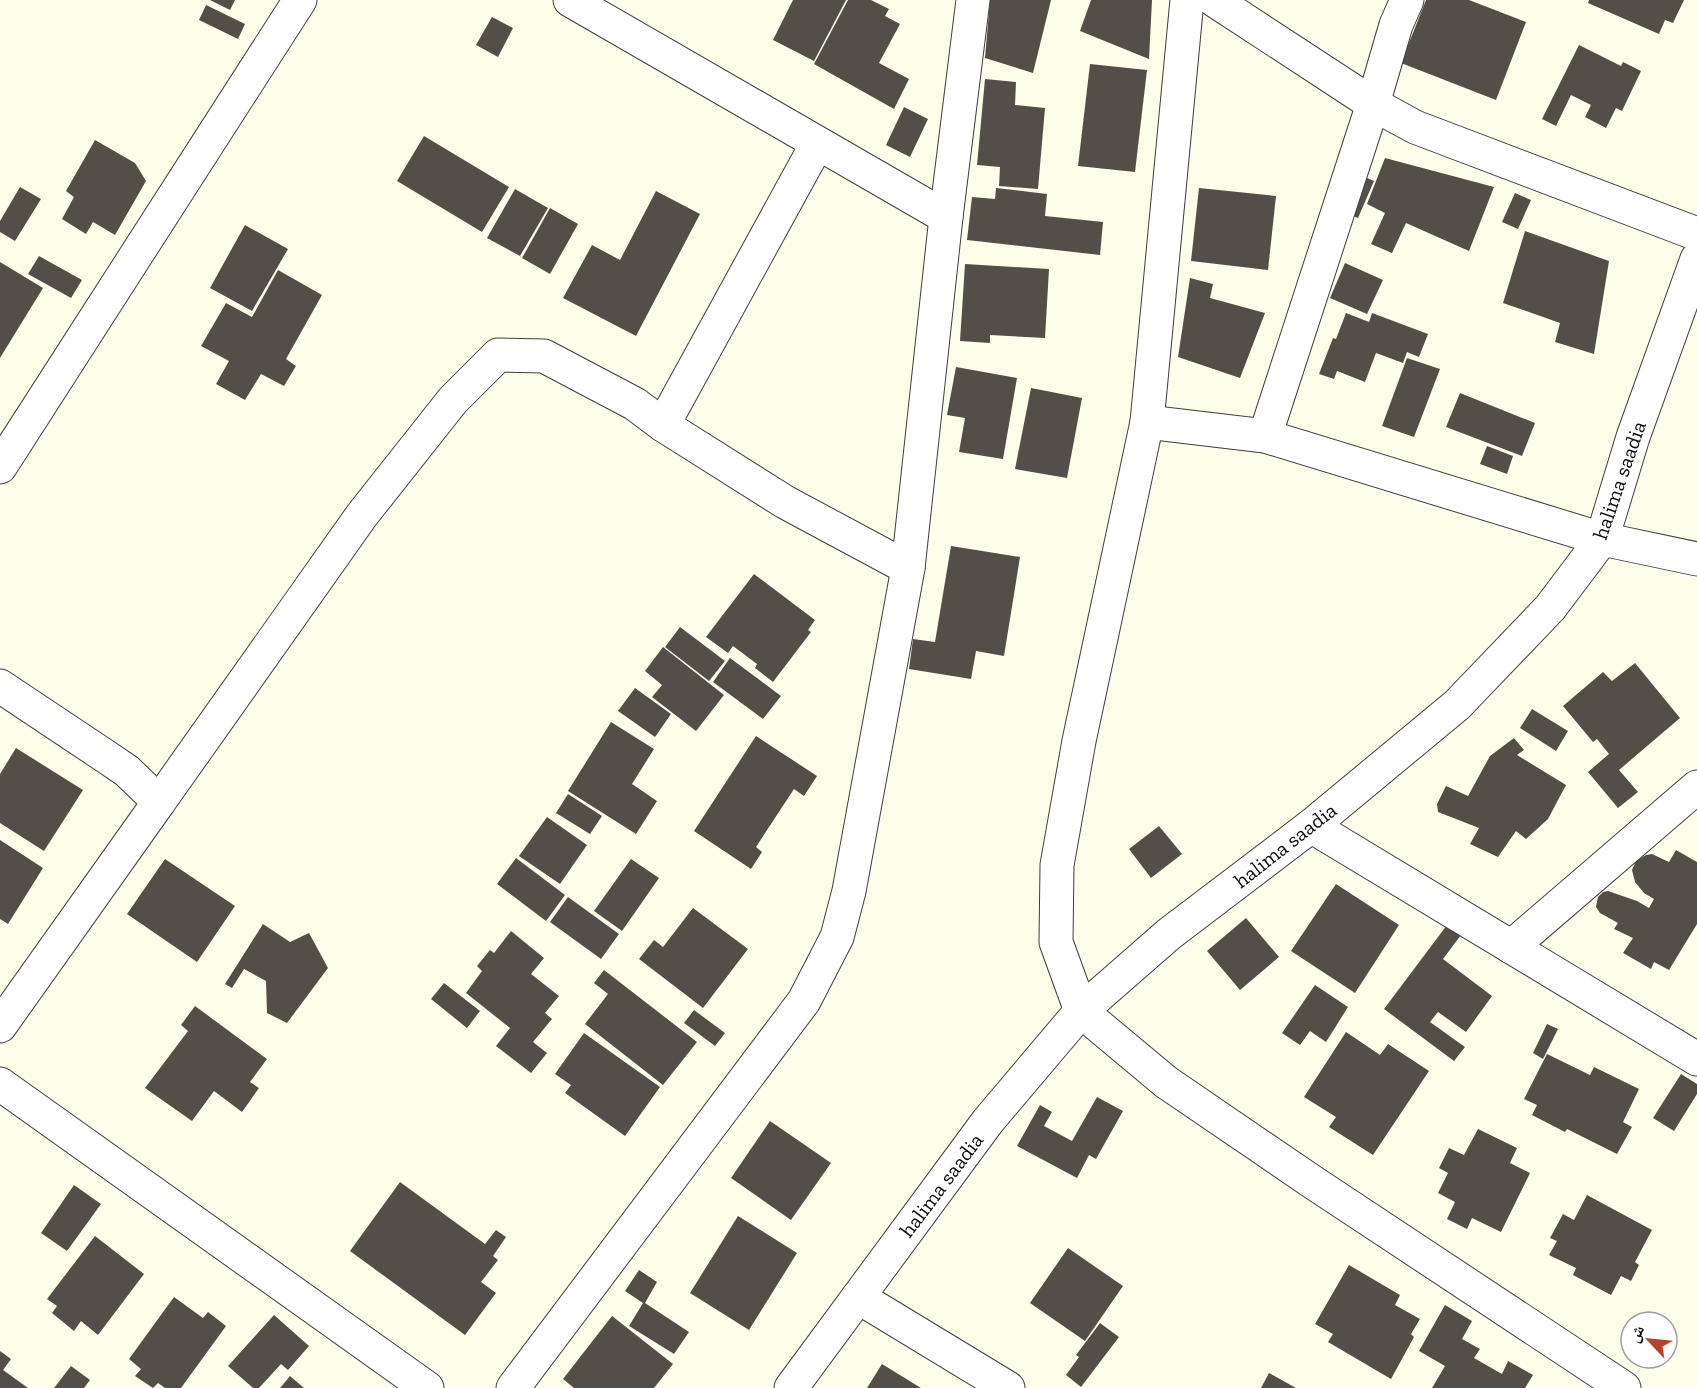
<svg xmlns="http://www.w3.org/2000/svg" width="1697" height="1388" font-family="'Zilla Slab','Noto Naskh Arabic',serif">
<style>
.building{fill:#534f48}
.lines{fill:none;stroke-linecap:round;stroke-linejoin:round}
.street-casing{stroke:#3e3e3e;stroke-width:35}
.street{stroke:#fff;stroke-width:33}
.labels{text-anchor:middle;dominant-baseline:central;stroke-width:6;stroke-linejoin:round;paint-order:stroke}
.street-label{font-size:21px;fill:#0b0b0b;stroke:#fff}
</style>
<rect width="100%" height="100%" fill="#fdfeea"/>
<g class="building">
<path d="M210,0H235L230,10Z"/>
<path d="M793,0H846L814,61L773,40Z"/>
<path d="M848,0H871L889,9L885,16L900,24L879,63L909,79L894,109L814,64Z"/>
<path d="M990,0H1051L1033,73L985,58Z"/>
<path d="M1091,0H1152L1149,59L1080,31Z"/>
<path d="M1426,0H1469L1526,22L1496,100L1401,63Z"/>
<path d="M1589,0H1684L1673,23L1665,20L1659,34L1588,3Z"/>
<path d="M206,5L245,24L238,39L199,20Z"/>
<path d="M492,17L513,28L498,57L476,45Z"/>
<path d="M1579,45L1621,66L1623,62L1641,71L1622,111L1616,108L1606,128L1585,117L1591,105L1571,95L1556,126L1542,119Z"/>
<path d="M1090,64L1147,70L1135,172L1078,166Z"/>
<path d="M985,79L1016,82L1015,105L1045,108L1038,189L999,186L1000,167L977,165Z"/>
<path d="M904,107L928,119L910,157L886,145Z"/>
<path d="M424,136L509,187L482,232L397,181Z"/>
<path d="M95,140L135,163L146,181L115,235L93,222L86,234L62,219L74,197L66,191Z"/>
<path d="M1385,158L1494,187L1469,251L1406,223L1392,253L1371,244L1385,213L1367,204Z"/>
<path d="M1358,174L1374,181L1358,218L1341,211Z"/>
<path d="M20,187L41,199L15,241L0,232V221Z"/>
<path d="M996,188L1047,194L1045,216L1103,222L1100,255L967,240L972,197L995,199Z"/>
<path d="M1199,188L1276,196L1268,270L1191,261Z"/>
<path d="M515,189L548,208L520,256L487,238Z"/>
<path d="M656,191L700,214L636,336L563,298L592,245L620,260Z"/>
<path d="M1515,193L1531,200L1518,229L1502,222Z"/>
<path d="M550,208L578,224L550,274L522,258Z"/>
<path d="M245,225L288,249L252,311L210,288Z"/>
<path d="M1525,231L1609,261L1594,354L1555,342L1560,323L1503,303Z"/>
<path d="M39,256L82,280L71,298L28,274Z"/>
<path d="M0,262L43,288L0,358Z"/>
<path d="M1345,263L1383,280L1367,314L1330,298Z"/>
<path d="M965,264L1049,269L1045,338L990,335V343L960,341Z"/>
<path d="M278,270L322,295L286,359L296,366L284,386L261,374L245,400L216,384L229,361L201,346L226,303L252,317Z"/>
<path d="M1190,278L1213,284L1210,298L1265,313L1240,378L1178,357Z"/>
<path d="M1346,313L1369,322L1372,313L1428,334L1419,357L1407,352L1403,363L1376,353L1365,382L1337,371L1334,379L1319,374L1333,338L1336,339Z"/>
<path d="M1407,358L1440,369L1414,437L1382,426Z"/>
<path d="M956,367L1017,378L1003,459L959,452L965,418L947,415Z"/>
<path d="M1031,388L1082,398L1067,478L1015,469Z"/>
<path d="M1460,393L1535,423L1522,456L1446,427Z"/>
<path d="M1487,446L1513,456L1507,474L1480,464Z"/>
<path d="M951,546L1020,557L1004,656L976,651L971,679L909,669L913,639L935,642Z"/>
<path d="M754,574L815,620L808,630L811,632L773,682L755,668L757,664L733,646L728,653L706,637Z"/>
<path d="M680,627L725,661L709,681L665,647Z"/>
<path d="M663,647L724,695L696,731L652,697L662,685L645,671Z"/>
<path d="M730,658L781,696L763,719L713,682Z"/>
<path d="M1635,663L1680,718L1619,770L1638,792L1618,808L1588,772L1609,754L1597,739L1593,742L1563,706L1603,672L1612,681Z"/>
<path d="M635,688L671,714L655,737L618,711Z"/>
<path d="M1532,709L1568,731L1556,751L1520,728Z"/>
<path d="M611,722L654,749L632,784L657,801L636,834L568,791Z"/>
<path d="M756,736L817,776L804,796L794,789L756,847L762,852L751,869L694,831Z"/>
<path d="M1514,738L1524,750L1517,755L1566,785L1548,819L1526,839L1516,831L1498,857L1470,844L1479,828L1438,812L1437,804L1446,786L1468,796L1490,756Z"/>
<path d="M16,748L83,790L44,851L0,823V774Z"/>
<path d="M568,794L602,816L590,834L556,813Z"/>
<path d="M547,817L587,845L560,884L519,856Z"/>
<path d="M1159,826L1182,854L1151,878L1129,849Z"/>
<path d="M0,840L43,868L8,924L0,919Z"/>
<path d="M1676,850L1697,862V924L1669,970L1654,962L1651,969L1623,953L1633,938L1614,929L1618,923L1600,913L1596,907L1598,897L1603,892L1608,891L1637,901L1649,908L1654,899L1644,893L1635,882L1632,870L1636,861L1646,855L1652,854L1669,862Z"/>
<path d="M516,858L565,895L546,921L497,884Z"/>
<path d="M165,859L235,906L197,962L127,914Z"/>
<path d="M631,859L659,878L622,931L594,911Z"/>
<path d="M1336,884L1399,925L1355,993L1291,951Z"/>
<path d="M568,897L619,934L601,959L550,922Z"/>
<path d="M693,908L748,949L703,1008L639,959L654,940L663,947Z"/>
<path d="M1246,918L1279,957L1240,990L1207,951Z"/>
<path d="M263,924L290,942L309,933L328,968L287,1023L267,1013L266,981L244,969L232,988L225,984Z"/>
<path d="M1447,925L1461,935L1443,959L1492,996L1466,1032L1438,1012L1430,1022L1465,1047L1454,1061L1384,1009Z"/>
<path d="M511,931L544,958L531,974L559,996L545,1013L552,1019L533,1042L547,1053L531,1073L496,1046L510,1028L466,993L482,971L477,966L490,950L494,953Z"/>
<path d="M604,970L697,1042L663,1085L585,1024L608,994L594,983Z"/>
<path d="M444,983L480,1011L467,1028L431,999Z"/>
<path d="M1315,985L1348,1007L1326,1042L1310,1031L1300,1045L1282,1033Z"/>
<path d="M195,1006L267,1059L250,1082L259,1088L242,1112L214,1091L192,1121L145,1088L188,1031L181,1025Z"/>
<path d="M694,1010L725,1033L715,1046L684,1023Z"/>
<path d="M1547,1024L1558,1029L1543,1059L1533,1053Z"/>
<path d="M1346,1032L1380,1055L1388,1044L1429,1071L1373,1155L1329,1127L1336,1117L1304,1097Z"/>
<path d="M584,1033L660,1087L625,1136L565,1093L571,1085L555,1074Z"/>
<path d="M1547,1054L1590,1075L1594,1067L1639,1089L1623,1122L1632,1127L1617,1154L1567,1129L1565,1132L1532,1115L1537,1105L1524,1099Z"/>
<path d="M1681,1074L1697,1084V1094L1674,1131L1653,1118Z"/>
<path d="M1097,1097L1123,1111L1096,1159L1089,1155L1077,1178L1017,1146L1040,1105L1052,1112L1044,1126L1072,1141Z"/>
<path d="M770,1121L831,1163L791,1220L731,1178Z"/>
<path d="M1478,1129L1517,1148L1510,1163L1530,1173L1501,1232L1472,1218L1467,1229L1447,1219L1455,1202L1438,1193L1448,1173L1439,1168L1449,1148L1464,1155Z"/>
<path d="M400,1182L485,1244L496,1230L506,1237L493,1256L498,1260L481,1282L496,1293L465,1335L350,1251Z"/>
<path d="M74,1185L101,1204L67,1251L41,1233Z"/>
<path d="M1587,1195L1652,1230L1635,1262L1639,1265L1631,1281L1621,1276L1611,1295L1573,1275L1576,1268L1549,1255L1557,1241L1550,1238L1563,1214L1574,1220Z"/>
<path d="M738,1216L797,1253L749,1330L690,1293Z"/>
<path d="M95,1236L144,1274L98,1335L81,1321L74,1331L52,1313L57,1306L47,1299Z"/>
<path d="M1068,1248L1123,1286L1085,1341L1030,1303Z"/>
<path d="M1349,1265L1400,1295L1395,1305L1420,1319L1411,1334L1414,1337L1391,1379L1328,1342L1333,1334L1315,1324Z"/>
<path d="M639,1270L657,1282L645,1303L689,1332L674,1354L629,1326L643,1303L625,1291Z"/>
<path d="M174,1297L203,1318L208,1312L226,1326L181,1388H165L158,1383L153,1388L135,1376L141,1369L129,1359Z"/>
<path d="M1445,1305L1472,1321L1462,1339L1480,1349L1474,1358L1502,1374L1508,1361L1533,1375L1525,1388H1432L1445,1366L1419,1351Z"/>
<path d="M274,1315L309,1346L288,1370L281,1364L259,1388H253L228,1366Z"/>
<path d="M612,1316L673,1364L654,1388H574L563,1379Z"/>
<path d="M1100,1323L1119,1337L1081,1387L1066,1375L1079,1357L1076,1355Z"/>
<path d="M0,1351L11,1359L3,1370L28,1388H0Z"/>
<path d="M882,1364L921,1388H867Z"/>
<path d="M71,1366L90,1380L84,1388H54Z"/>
<path d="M1269,1373L1296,1388H1261Z"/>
<path d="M290,1376L304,1388H280Z"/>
</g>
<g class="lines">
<defs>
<g id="street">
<path d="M570,0L946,217"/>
<path d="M1187,0L1147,422L1079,741L1057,865L1056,942L1081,1011L1166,1082L1311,1181L1624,1388"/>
<path d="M1214,0L1373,104L1415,127L1697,234"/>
<path d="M1147,422L1265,436L1602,539L1697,559"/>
<path d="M663,425L817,144"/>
<path d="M1265,436L1373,104L1396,25L1407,0"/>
<path d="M0,467L300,0"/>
<path d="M0,686L108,758L127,771L159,802L0,1026"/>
<path d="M159,802L362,515L453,400L498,355L544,356L635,404L663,425L785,502L908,568"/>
<path d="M1311,826L1697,1059"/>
<path d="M1511,947L1697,787"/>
<path d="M0,1084L427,1388"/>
<path d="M858,1297L1008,1388"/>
<path d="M513,1388L804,1001L837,937L849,891L908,568L946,217L973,0"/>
<path d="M791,1388L988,1121L1081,1011L1169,934L1311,826L1457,705L1550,608L1602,539L1633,437L1697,259"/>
</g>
</defs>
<use href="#street" class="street-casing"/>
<use href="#street" class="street"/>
</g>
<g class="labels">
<g class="street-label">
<text transform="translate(1619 480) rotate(-71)">halima saadia</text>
<text transform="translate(1285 845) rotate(-38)">halima saadia</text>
<text transform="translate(941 1185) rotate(-53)">halima saadia</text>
</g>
</g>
<g transform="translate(1649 1340) rotate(296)"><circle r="28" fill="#ffffff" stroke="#9d9d9d" stroke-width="1.5"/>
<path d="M0-4.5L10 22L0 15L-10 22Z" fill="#b4432a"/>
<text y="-9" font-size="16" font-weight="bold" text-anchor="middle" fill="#0b0b0b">ش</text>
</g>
</svg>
